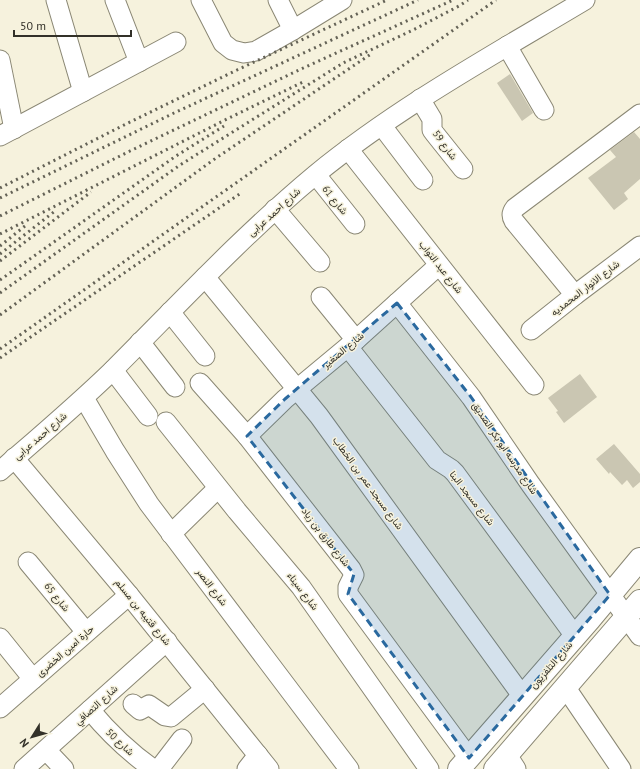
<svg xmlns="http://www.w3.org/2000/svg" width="640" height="769" font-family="'PT Sans',Vazirmatn,sans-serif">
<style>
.building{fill:#cac6b2}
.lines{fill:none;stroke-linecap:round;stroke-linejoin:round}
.street-casing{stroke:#8a8774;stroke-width:21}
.secondary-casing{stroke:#8a8774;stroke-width:24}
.street{stroke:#fff;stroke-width:19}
.secondary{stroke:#fff;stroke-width:22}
.rail{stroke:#646256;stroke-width:3;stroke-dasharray:2 4;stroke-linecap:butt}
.marked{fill:#2a699f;fill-opacity:0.2;stroke:#2a699f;stroke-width:3;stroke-dasharray:8 5;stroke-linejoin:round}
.labels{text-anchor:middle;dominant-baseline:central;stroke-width:3;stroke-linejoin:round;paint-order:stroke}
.street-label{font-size:10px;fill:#333129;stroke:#f6f2dd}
</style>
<rect width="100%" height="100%" fill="#f6f2dd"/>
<g class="building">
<path d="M510,74L533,113L522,121L497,83Z"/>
<path d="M634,132L640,139V179L624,193L628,199L614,210L588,178L616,157L610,150Z"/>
<path d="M580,374L597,397L564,423L556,412L558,411L548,398Z"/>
<path d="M614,444L640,474V482L633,488L627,480L622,485L610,472L609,474L596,459Z"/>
</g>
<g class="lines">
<defs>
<g id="street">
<path d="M56,0L83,92"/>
<path d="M115,0L139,62"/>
<path d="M201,0L223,43L232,50L244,53L256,51L293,30L342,0"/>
<path d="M278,0L293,30"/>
<path d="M507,46L544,110"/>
<path d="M0,60L14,129"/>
<path d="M420,99L432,119V130L435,134L463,169"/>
<path d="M382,126L423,180"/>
<path d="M0,136L176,42"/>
<path d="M348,149L534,385"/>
<path d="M316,175L355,224"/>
<path d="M275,209L320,262"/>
<path d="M205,277L319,416L523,697"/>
<path d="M575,295L514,221C511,216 511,213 515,208L640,114"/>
<path d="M321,297L356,340"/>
<path d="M397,303L471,397L531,485L640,636"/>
<path d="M170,312L205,356"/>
<path d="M531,330L575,295L640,246"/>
<path d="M140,342L175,387"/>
<path d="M348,347L437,460L451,469L455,473L575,636"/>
<path d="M113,370L148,416"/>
<path d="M200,383L247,436L351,569L354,575L348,587V594L469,758"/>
<path d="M84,398L115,451L149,504L349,769"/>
<path d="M166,422L237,511L301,587L429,769"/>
<path d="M247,436L285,399L356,340L439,265"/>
<path d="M14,458L129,595L269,769"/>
<path d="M0,471C38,438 77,405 113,370C179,304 243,235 315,175C398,107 493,55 585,0"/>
<path d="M171,534L218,488"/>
<path d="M28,562L86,632"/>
<path d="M0,638L33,679"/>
<path d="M566,688L621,769"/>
<path d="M133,704L140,710L149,705L165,716L171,717L205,689"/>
<path d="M0,708L129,595"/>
<path d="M90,710C109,733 129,752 153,769"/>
<path d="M46,750L64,769"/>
<path d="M507,755L516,769"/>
<path d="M24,769L167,641"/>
<path d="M159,769L182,739"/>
<path d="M247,769L258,755"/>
</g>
<g id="secondary">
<path d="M459,769L590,619L640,559"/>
<path d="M495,769L640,601"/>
</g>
</defs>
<use href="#street" class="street-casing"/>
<use href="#secondary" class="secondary-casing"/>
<use href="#street" class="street"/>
<use href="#secondary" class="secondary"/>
<g class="rail">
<path d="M0,188L126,124L237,70L387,0"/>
<path d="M0,198L174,113L418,0"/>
<path d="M0,216L130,151L301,69L453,0"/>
<path d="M0,234L227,119L303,82"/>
<path d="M0,246L25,226"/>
<path d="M0,254L55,211"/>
<path d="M0,261L91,192"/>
<path d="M0,280L176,156L224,126"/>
<path d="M0,293L180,165L343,63L413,30L459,6L468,0"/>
<path d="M0,315L216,158L371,54"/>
<path d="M0,349L496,0"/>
<path d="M0,358L241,193"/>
</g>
</g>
<path class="marked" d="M397,303L471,397L610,595L469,758L348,594L354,574L247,436L285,399Z"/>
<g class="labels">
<g class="street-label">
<text transform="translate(445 145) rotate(54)">شارع 59</text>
<text transform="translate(335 200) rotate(51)">شارع 61</text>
<text transform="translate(274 212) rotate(-42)">شارع احمد عرابى</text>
<text transform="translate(441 267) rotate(52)">شارع عبد التواب</text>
<text transform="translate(585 288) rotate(-38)">شارع الانوار المحمديه</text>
<text transform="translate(343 350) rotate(-40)">شارع الصغير</text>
<text transform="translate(40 436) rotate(-41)">شارع احمد عرابى</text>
<text transform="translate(505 448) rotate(56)">شارع مدرسه ابو بكر الصديق</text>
<text transform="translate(368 483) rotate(54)">شارع مسجد عمر بن الخطاب</text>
<text transform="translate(472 498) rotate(52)">شارع مسجد البنا</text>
<text transform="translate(326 537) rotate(52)">شارع طارق بن زياد</text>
<text transform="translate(212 587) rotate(53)">شارع النصر</text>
<text transform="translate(303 591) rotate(53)">شارع سيناء</text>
<text transform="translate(57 597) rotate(51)">شارع 65</text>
<text transform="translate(143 612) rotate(51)">شارع قتيبه بن مسلم</text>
<text transform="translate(65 651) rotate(-41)">حارة امين الخضرى</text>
<text transform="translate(551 665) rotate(-49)">شارع التلفزيون</text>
<text transform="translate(96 705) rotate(-42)">شارع التصافي</text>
<text transform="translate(120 742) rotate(43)">شارع 50</text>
</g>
</g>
<g transform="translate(32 737) rotate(233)" stroke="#f6f2dd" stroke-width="3" paint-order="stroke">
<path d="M0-3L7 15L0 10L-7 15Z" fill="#333129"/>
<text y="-6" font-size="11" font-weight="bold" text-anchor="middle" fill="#333129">N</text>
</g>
<path d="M14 30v6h117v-6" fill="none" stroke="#333129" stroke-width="2"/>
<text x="20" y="30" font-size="12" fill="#333129" stroke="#f6f2dd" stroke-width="3" paint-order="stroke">50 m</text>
</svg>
